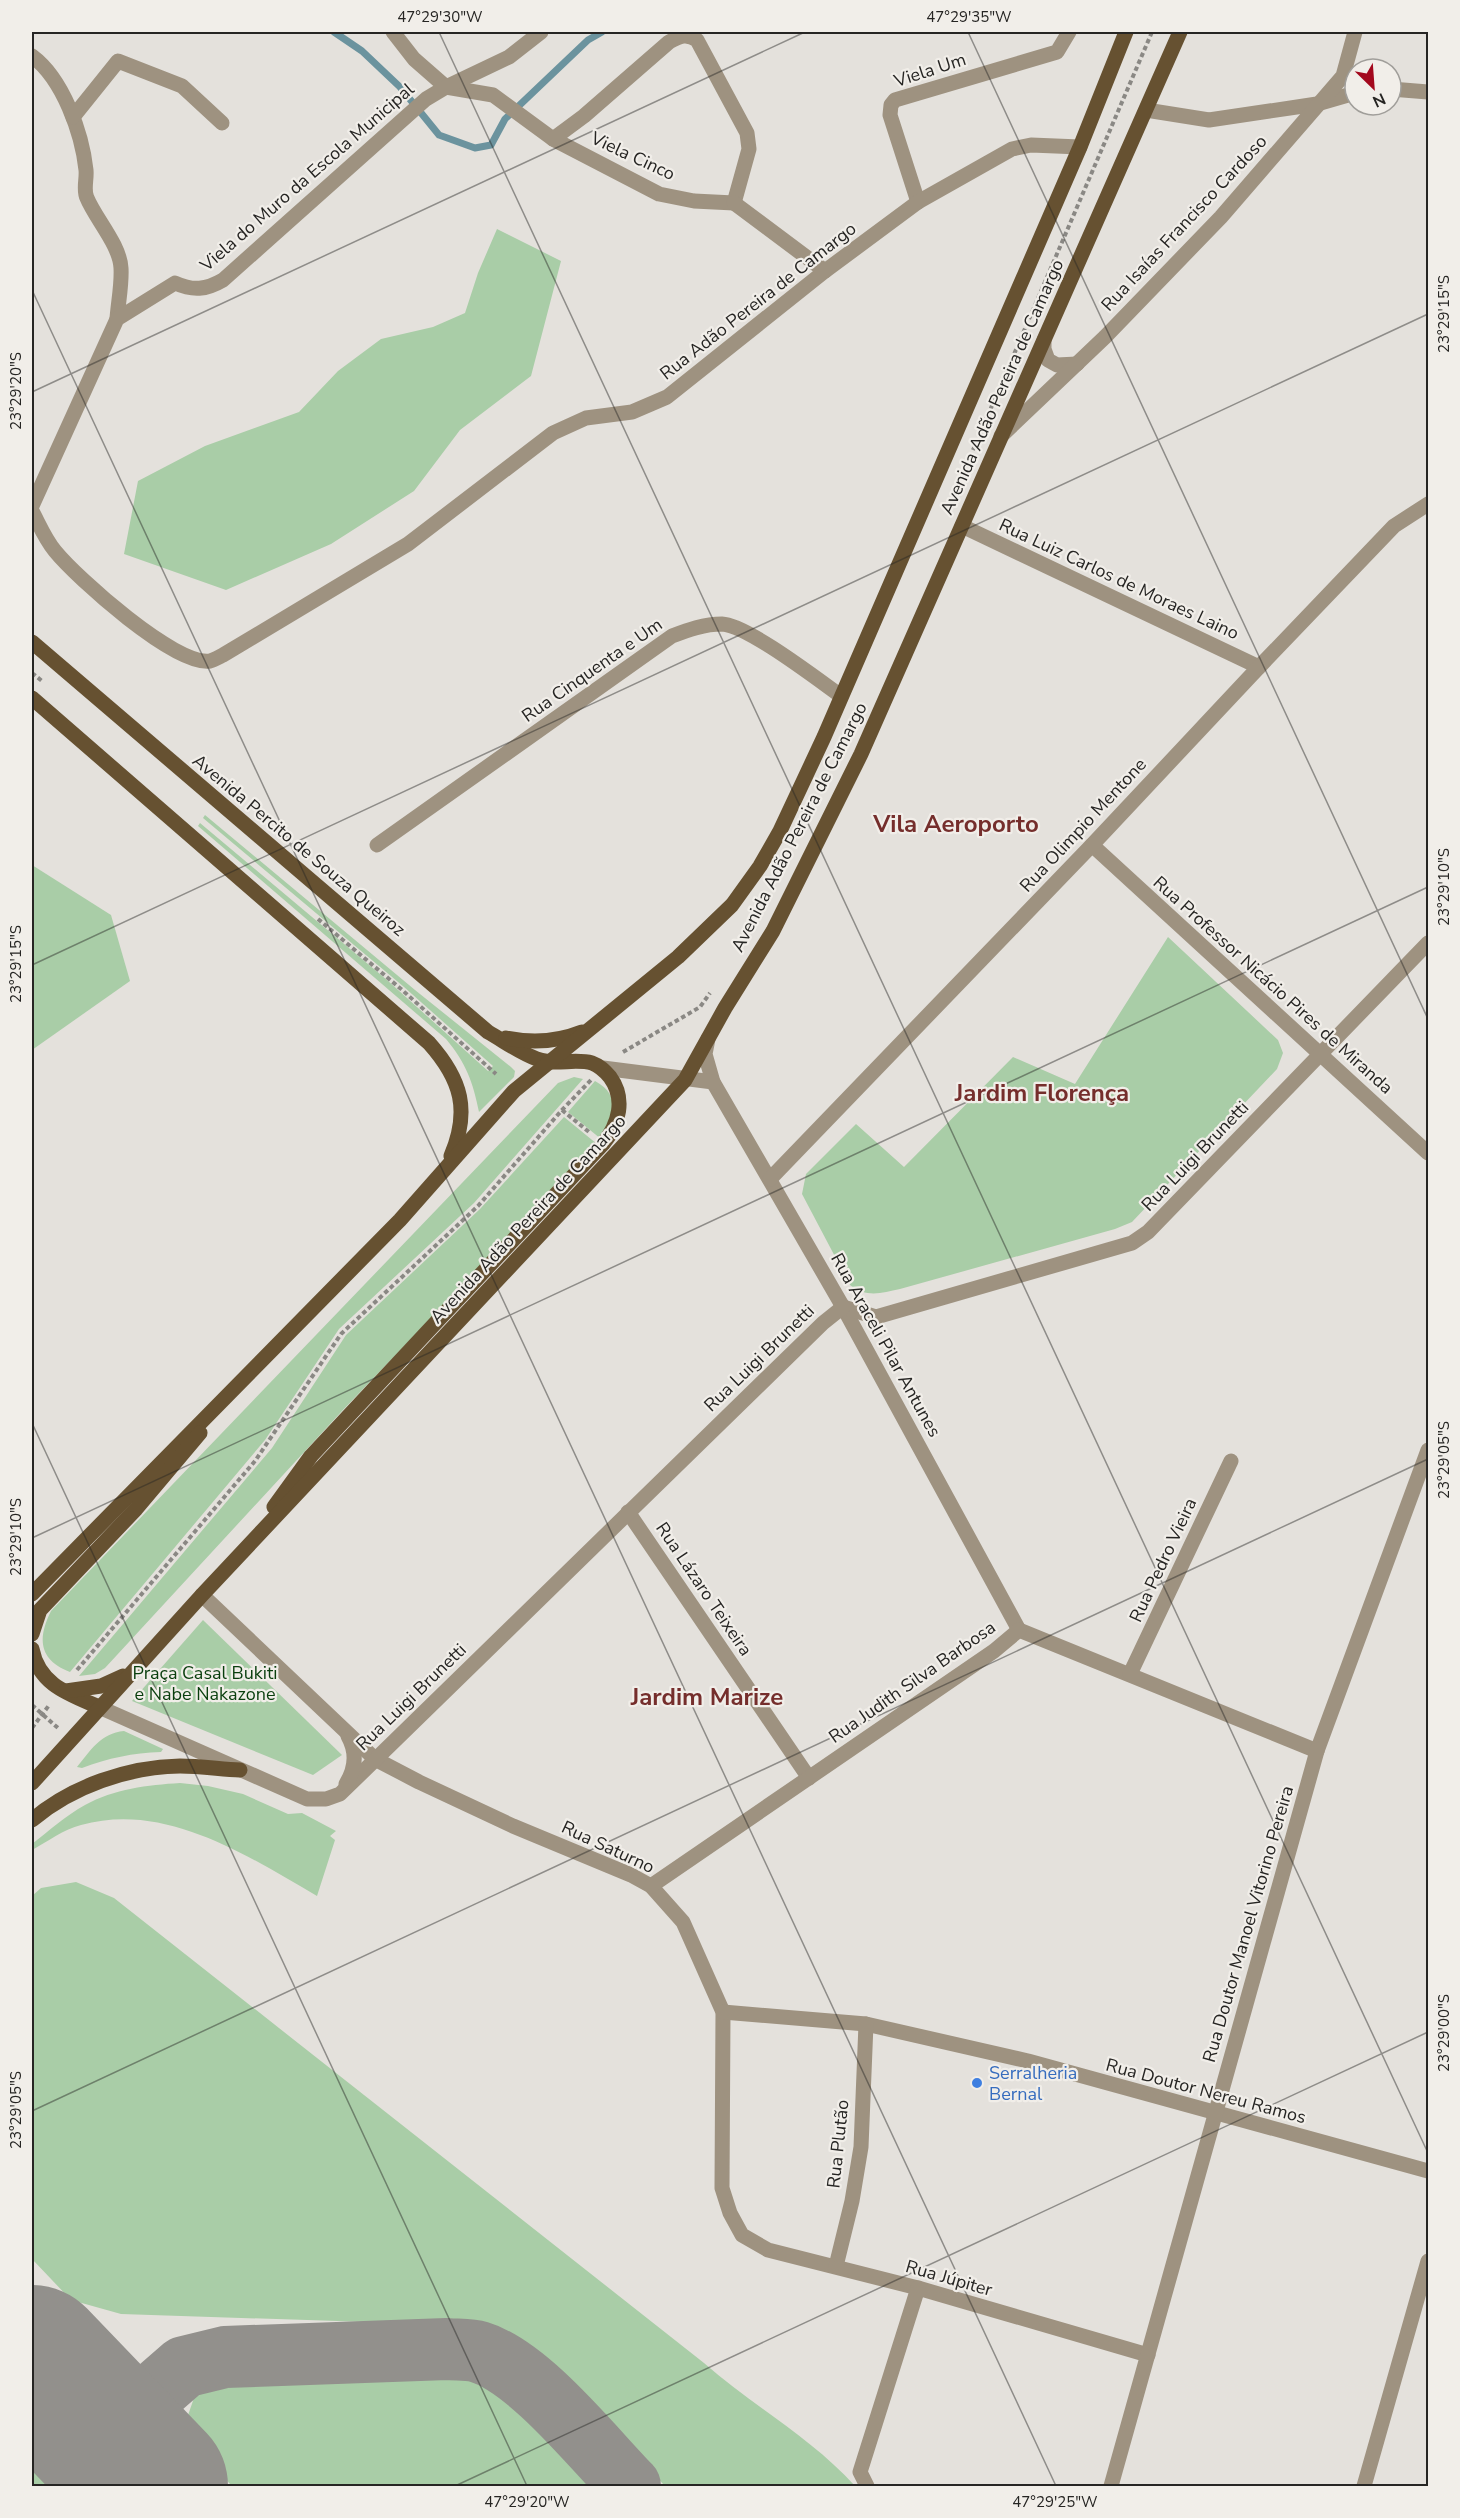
<svg xmlns="http://www.w3.org/2000/svg" width="1460" height="2518" font-family="'Nunito Sans',sans-serif">
<style>
.green{fill:#a9cda7}
.lines{fill:none;stroke-linecap:round;stroke-linejoin:round}
.stream{stroke:#6b939e;stroke-width:7}
.taxiway{stroke:#92908c;stroke-width:62}
.runway{stroke:#92908c;stroke-width:152}
.path{stroke:#8a8884;stroke-width:4;stroke-dasharray:4.5 3;stroke-linecap:butt}
.minor{stroke:#9e9280;stroke-width:15}
.major{stroke:#665131;stroke-width:15}
.ticks{fill:none;stroke:#262523;stroke-width:1.5;stroke-opacity:0.45}
.shop-dot{fill:#3f7fe0;stroke:#f1eee9;stroke-width:2}
.labels{text-anchor:middle;dominant-baseline:central;stroke-width:4.5;stroke-linejoin:round;paint-order:stroke}
.street-label{font-size:18px;fill:#262523;stroke:#f1eee9}
.park-label{font-size:18px;fill:#093e0d;stroke:#f1eee9}
.shop-label{font-size:18px;fill:#366cbe;stroke:#f1eee9;text-anchor:start}
.district-label{font-size:24px;font-weight:bold;fill:#752e2c;stroke:#f1eee9}
.neatline{fill:none;stroke:#262523;stroke-width:2}
.ticks-label{font-size:15px;text-anchor:middle;fill:#262523}
</style>
<rect width="100%" height="100%" fill="#e4e1dc"/>
<g class="green">
<path d="M497,229L561,261L531,376L460,430L414,491L331,544L226,590L124,554L138,481L205,446L299,412L338,371L381,339L433,327L465,313L478,273Z"/>
<path d="M205,815L415,990L511,1067L515,1071L514,1077L479,1112C473,1082 466,1063 446,1039L198,826L200,823L387,980L488,1071L493,1066L404,987L203,818Z"/>
<path d="M32,865L111,915L130,981L32,1050Z"/>
<path d="M1168,937L1278,1040L1283,1053L1277,1069L1132,1222L1115,1229L900,1289C881,1293 867,1298 850,1285L802,1194L806,1174L856,1124L904,1167L1013,1057L1075,1084Z"/>
<path d="M574,1077L583,1079L474,1203L339,1329L265,1440L70,1672C39,1660 37,1639 51,1611L558,1083Z"/>
<path d="M595,1081C623,1096 612,1118 601,1139L568,1112Z"/>
<path d="M564,1117L597,1144L342,1411L105,1668L95,1674L79,1676L272,1448L346,1335L480,1209Z"/>
<path d="M203,1620L342,1755L313,1775L132,1701Z"/>
<path d="M124,1731L163,1749L161,1752C133,1753 108,1758 82,1768L77,1767C90,1751 101,1733 124,1731Z"/>
<path d="M180,1783L208,1786L243,1794L288,1814L302,1813L336,1831L330,1836L335,1840L317,1896C248,1856 165,1801 81,1825C64,1829 47,1842 32,1850V1844C49,1831 65,1816 85,1805C114,1789 148,1785 180,1783Z"/>
<path d="M76,1882L114,1898L704,2363C753,2406 812,2438 855,2486H665L547,2363L511,2336L459,2325L121,2314L71,2300L32,2259V1896L41,1888Z"/>
<path d="M234,2370L463,2374L491,2381L514,2401L596,2486H232L194,2447L186,2421L195,2395L211,2376Z"/>
<path d="M32,2429L64,2453L97,2486H32Z"/>
</g>
<g class="lines">
<path class="stream" d="M334,32L362,51L400,87L439,135L475,148L491,145L505,119L588,40L602,32"/>
<g class="taxiway">
<path d="M32,2391L76,2407"/>
<path d="M152,2486L140,2439L153,2394L184,2367L225,2357L447,2349C457,2350 469,2349 479,2352C529,2367 593,2448 630,2486"/>
</g>
<path class="runway" d="M32,2361L152,2486"/>
<g class="path">
<path d="M973,450L1152,32"/>
<path d="M32,673L42,681"/>
<path d="M318,919L401,989L496,1074"/>
<path d="M623,1052L700,1007L710,993"/>
<path d="M562,1110L589,1132"/>
<path d="M77,1670L255,1461L341,1334L478,1206L562,1110L591,1080"/>
<path d="M32,1705L58,1728"/>
<path d="M32,1728L50,1704"/>
</g>
<g class="minor">
<path d="M393,32L414,59L446,87L493,95L553,139L659,194L694,201L734,203"/>
<path d="M32,56C63,79 82,133 86,170C87,179 83,190 87,198C95,218 120,245 121,268C122,285 118,303 117,319"/>
<path d="M1391,89L1428,92"/>
<path d="M1146,110L1209,120L1317,104L1355,93"/>
<path d="M73,117L118,61L182,86L222,123"/>
<path d="M553,139L584,116L669,42C680,36 686,33 697,40L747,133L749,149L734,203"/>
<path d="M918,202L890,115L891,105L895,100L1057,52L1069,32"/>
<path d="M734,203L825,271"/>
<path d="M1044,340V349L1048,360L1057,365L1077,364"/>
<path d="M1001,436L1105,337L1221,217L1343,76L1355,32"/>
<path d="M32,506L117,319L175,283C193,291 206,290 223,280L426,99L446,87L509,57L541,32"/>
<path d="M32,511C39,524 45,539 55,551C77,578 175,666 210,661C214,660 219,657 223,655L408,544L553,433L586,418L632,412L667,397L825,271L918,202L1012,149L1031,145L1080,147"/>
<path d="M962,526L1259,667"/>
<path d="M377,845L672,636C688,630 704,624 722,624C747,625 817,679 841,696"/>
<path d="M1092,845L1428,1153"/>
<path d="M708,1039L705,1054L713,1082L843,1307L1019,1630"/>
<path d="M603,1068L713,1082"/>
<path d="M770,1179L1092,845L1259,667L1394,526L1428,504"/>
<path d="M843,1307L876,1317L1132,1243L1148,1232L1428,943"/>
<path d="M628,1512L809,1778"/>
<path d="M202,1595L375,1759L419,1782L513,1826L631,1875L651,1886L683,1922L723,2012L722,2188L730,2213L742,2235L768,2250L918,2288L1148,2355"/>
<path d="M1019,1630L1317,1751"/>
<path d="M1130,1674L1231,1461"/>
<path d="M99,1707L307,1799H326L340,1794L823,1323L843,1307"/>
<path d="M346,1784C356,1768 357,1752 348,1736"/>
<path d="M651,1886L994,1651L1019,1630"/>
<path d="M723,2012L866,2024L1028,2061L1428,2171"/>
<path d="M836,2266L852,2201L861,2147L866,2024"/>
<path d="M867,2486L860,2472L918,2288"/>
<path d="M1111,2486L1317,1751L1428,1450"/>
<path d="M1364,2486L1428,2261"/>
</g>
<g class="major">
<path d="M32,642L488,1032C504,1041 520,1053 537,1059C555,1066 574,1058 592,1063C600,1066 604,1070 610,1077C626,1099 619,1124 603,1144L311,1456L274,1507"/>
<path d="M32,698L429,1043C462,1080 470,1111 451,1156"/>
<path d="M506,1038C531,1043 557,1042 582,1032"/>
<path d="M32,1594L400,1220L514,1091L678,957L732,905L760,866L780,831L824,737L1080,147L1126,32"/>
<path d="M32,1634L40,1610L136,1509L200,1433"/>
<path d="M32,1649C39,1685 69,1694 99,1707"/>
<path d="M66,1691L101,1686L123,1676"/>
<path d="M32,1783L202,1595L685,1080L725,1008L773,931L861,754L1180,32"/>
<path d="M32,1820C72,1786 128,1767 180,1766C200,1766 220,1769 240,1770"/>
</g>
</g>
<path class="ticks" d="M439,32L1428,2153M968,32L1428,1019M32,290L1056,2486M32,392L805,32M32,965L1428,314M32,1423L527,2486M32,1538L1428,887M32,2111L1428,1459M455,2486L1428,2032"/>
<circle class="shop-dot" cx="977" cy="2083" r="6"/>
<g class="labels">
<g class="street-label">
<text transform="translate(930 70) rotate(-18)">Viela Um</text>
<text transform="translate(633 156) rotate(25)">Viela Cinco</text>
<text transform="translate(307 177) rotate(-41)">Viela do Muro da Escola Municipal</text>
<text transform="translate(1184 223) rotate(-47)">Rua Isaías Francisco Cardoso</text>
<text transform="translate(758 301) rotate(-38)">Rua Adão Pereira de Camargo</text>
<text transform="translate(1002 387) rotate(-66)">Avenida Adão Pereira de Camargo</text>
<text transform="translate(1119 579) rotate(25)">Rua Luiz Carlos de Moraes Laino</text>
<text transform="translate(592 670) rotate(-35)">Rua Cinquenta e Um</text>
<text transform="translate(1083 825) rotate(-47)">Rua Olimpio Mentone</text>
<text transform="translate(799 827) rotate(-63)">Avenida Adão Pereira de Camargo</text>
<text transform="translate(299 845) rotate(40)">Avenida Percito de Souza Queiroz</text>
<text transform="translate(1273 985) rotate(42)">Rua Professor Nicácio Pires de Miranda</text>
<text transform="translate(1195 1156) rotate(-46)">Rua Luigi Brunetti</text>
<text transform="translate(528 1219) rotate(-47)">Avenida Adão Pereira de Camargo</text>
<text transform="translate(886 1345) rotate(61)">Rua Araceli Pilar Antunes</text>
<text transform="translate(759 1358) rotate(-44)">Rua Luigi Brunetti</text>
<text transform="translate(1163 1560) rotate(-65)">Rua Pedro Vieira</text>
<text transform="translate(704 1589) rotate(56)">Rua Lázaro Teixeira</text>
<text transform="translate(912 1682) rotate(-35)">Rua Judith Silva Barbosa</text>
<text transform="translate(411 1697) rotate(-44)">Rua Luigi Brunetti</text>
<text transform="translate(608 1847) rotate(25)">Rua Saturno</text>
<text transform="translate(1248 1924) rotate(-74)">Rua Doutor Manoel Vitorino Pereira</text>
<text transform="translate(1206 2091) rotate(15)">Rua Doutor Nereu Ramos</text>
<text transform="translate(838 2144) rotate(-84)">Rua Plutão</text>
<text transform="translate(949 2278) rotate(16)">Rua Júpiter</text>
</g>
<g class="park-label">
<text x="205" y="1673">Praça Casal Bukiti<tspan x="205" dy="21">e Nabe Nakazone</tspan></text>
</g>
<g class="shop-label">
<text x="989" y="2073">Serralheria<tspan x="989" dy="21">Bernal</tspan></text>
</g>
<g class="district-label">
<text x="956" y="824">Vila Aeroporto</text>
<text x="1042" y="1093">Jardim Florença</text>
<text x="707" y="1697">Jardim Marize</text>
</g>
</g>
<rect width="1460" height="2518" fill="none" stroke="#f1eee9" stroke-width="66"/>
<g transform="translate(1373 87) rotate(155)"><circle r="28" fill="#f1eee9" stroke="#a09e9a" stroke-width="1.5"/>
<path d="M0-4.5L10 22L0 15L-10 22Z" fill="#a3081d"/>
<text y="-9" font-size="16" font-weight="bold" text-anchor="middle" fill="#262523">N</text>
</g>
<rect x="33" y="33" width="1394" height="2452" class="neatline"/>
<g class="ticks-label">
<text x="440" y="22">47°29'30"W</text>
<text x="969" y="22">47°29'35"W</text>
<text transform="translate(1444 314) rotate(-90)" y="5">23°29'15"S</text>
<text transform="translate(16 391) rotate(-90)" y="5">23°29'20"S</text>
<text transform="translate(1444 887) rotate(-90)" y="5">23°29'10"S</text>
<text transform="translate(16 964) rotate(-90)" y="5">23°29'15"S</text>
<text transform="translate(1444 1460) rotate(-90)" y="5">23°29'05"S</text>
<text transform="translate(16 1537) rotate(-90)" y="5">23°29'10"S</text>
<text transform="translate(1444 2033) rotate(-90)" y="5">23°29'00"S</text>
<text transform="translate(16 2110) rotate(-90)" y="5">23°29'05"S</text>
<text x="527" y="2507">47°29'20"W</text>
<text x="1055" y="2507">47°29'25"W</text>
</g>
</svg>
